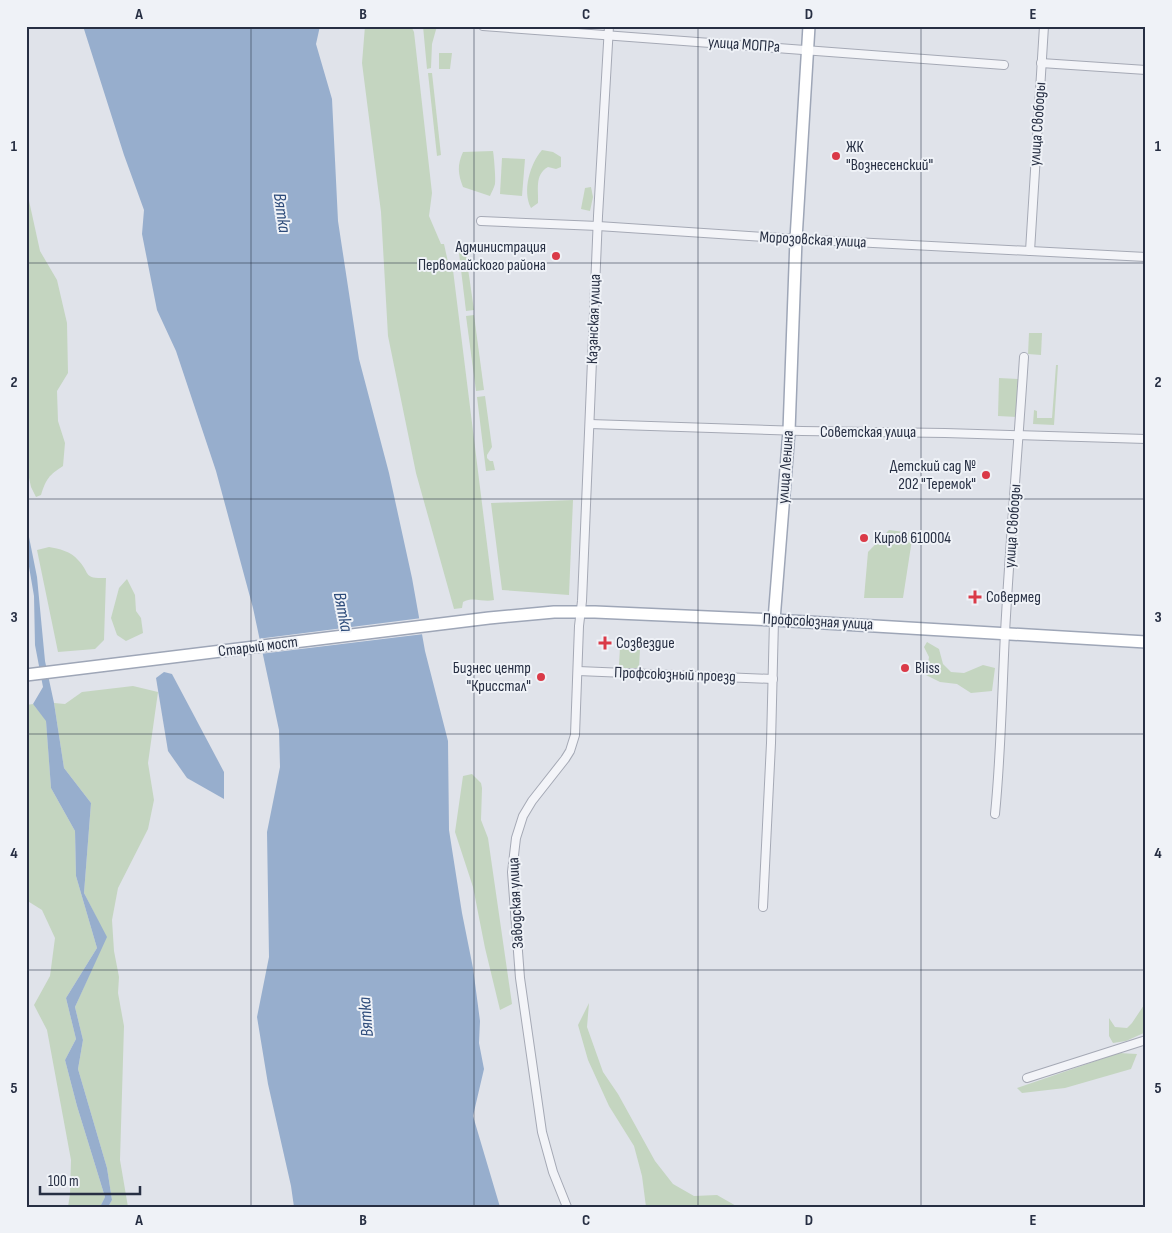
<svg xmlns="http://www.w3.org/2000/svg" width="1172" height="1233" font-family="'Sofia Sans Condensed',sans-serif">
<style>
.green{fill:#c4d5c0}
.water{fill:#97aecd}
.pier{fill:#e0e3ea}
.lines{fill:none;stroke-linecap:round;stroke-linejoin:round}
.minor-casing{stroke:#a5a9b5;stroke-width:10}
.primary-casing{stroke:#9ea6b7;stroke-width:14}
.minor{stroke:#f3f4f8;stroke-width:8}
.primary{stroke:#fff;stroke-width:11}
.grid{fill:none;stroke:#272f43;stroke-width:1;stroke-opacity:0.55}
.poi-dot{fill:#da3a48;stroke:#eff2f7;stroke-width:2}
.labels{text-anchor:middle;dominant-baseline:central;stroke-width:4;stroke-linejoin:round;paint-order:stroke}
.street-label{font-size:16px;fill:#272f43;stroke:#eff2f7}
.poi-label{font-size:16px;fill:#272f43;stroke:#eff2f7;text-anchor:start}
.water-label{font-size:18px;font-style:italic;fill:#2d4b7a;stroke:#eff2f7}
.neatline{fill:none;stroke:#272f43;stroke-width:2}
.grid-label{font-size:16px;text-anchor:middle;font-weight:bold;fill:#272f43}
</style>
<rect width="100%" height="100%" fill="#e0e3ea"/>
<g class="green">
<path d="M365,26H411L414,32L432,193L429,216L441,244H444L448,262H452L494,600C483,603 474,596 463,602L462,608L454,609L416,473L388,336L381,212L362,63Z"/>
<path d="M423,26H437L432,44L431,68L427,69Z"/>
<path d="M439,53H452L450,69H439Z"/>
<path d="M428,73H432L441,155L437,156Z"/>
<path d="M542,150L553,152L561,157V167L556,169L548,167C534,175 539,190 538,203L531,208C522,191 530,164 542,150Z"/>
<path d="M493,151C494,156 496,180 495,184C494,188 491,193 490,196L463,187C458,174 457,165 463,152Z"/>
<path d="M502,158L525,159L522,196L500,194Z"/>
<path d="M26,187L40,251L57,280L67,323L68,373L57,391L58,421L65,443L63,466C49,475 46,479 41,495L36,497L31,487L26,464Z"/>
<path d="M591,187L593,197L590,211L581,209L585,188Z"/>
<path d="M465,248L474,310L466,311L459,253L460,250Z"/>
<path d="M474,315L484,390L476,391L466,316Z"/>
<path d="M1029,333H1042L1041,355L1028,354Z"/>
<path d="M1056,365H1058L1054,425L1033,424L1034,410L1037,411V418H1052Z"/>
<path d="M999,378L1018,379L1017,417L998,416Z"/>
<path d="M485,396L492,447L487,455V458L490,461H493L495,470L486,471L477,397Z"/>
<path d="M573,500L569,595L502,590L491,503Z"/>
<path d="M889,530L913,533L903,598H864L868,552Z"/>
<path d="M49,547C59,549 71,551 78,560C91,573 82,579 106,578L104,640L95,649L58,652L37,550Z"/>
<path d="M127,579L135,595L136,611L141,618L143,633L126,641L117,635L111,618L119,588Z"/>
<path d="M927,642L939,649L943,664L951,672L964,673L983,665L995,668L992,691L971,693L957,684L940,682L926,675L929,657L924,647Z"/>
<path d="M620,647L640,649L639,668H620L619,665Z"/>
<path d="M133,686L158,692L148,763L154,800L148,829L118,888L112,920L114,951L119,977L118,993L124,1026L120,1160L128,1207H108L112,1200L107,1168L78,1069L83,1040L75,1007L106,937L84,893L91,803L64,768L54,703L65,704L82,692Z"/>
<path d="M33,704L46,720L51,788L75,831L76,876L97,948L66,998L76,1039L65,1060L77,1106L105,1197L100,1207H68L70,1194L71,1160L47,1030L34,1005L50,976L55,938L42,910L26,900V705Z"/>
<path d="M472,774L481,783L482,788L481,820L488,838L512,1004L500,1010L485,948L473,887L455,832L463,776Z"/>
<path d="M1146,1002V1032L1126,1041L1113,1043L1109,1036V1018L1115,1027L1127,1028L1132,1023Z"/>
<path d="M589,1003L587,1027L603,1072L618,1094L655,1161L673,1184L694,1196L717,1195L738,1207H646L642,1176L634,1146L609,1106L588,1060L578,1025Z"/>
<path d="M1119,1053L1137,1054L1131,1069L1065,1088L1022,1093L1017,1088Z"/>
</g>
<g class="water">
<path d="M83,26H320L316,44L332,99L338,221L359,359L389,473L412,578L425,651L448,741L449,830L462,913L473,968L480,1021L479,1043L484,1069L473,1116L500,1207H294L291,1186L268,1084L257,1017L269,957L267,832L280,767L279,730L253,608L216,471L176,351L157,310L142,234L144,210L124,155Z"/>
<path d="M26,522L37,577L45,661L54,703L64,768L91,803L84,893L107,937L75,1007L83,1040L78,1069L107,1168L112,1200L108,1207H100L105,1197L77,1106L65,1060L76,1039L66,998L97,948L76,876L75,831L51,788L46,721L33,704L43,687L35,645L34,596L26,549Z"/>
<path d="M164,672L172,674L224,772V799L187,778L168,751L156,678Z"/>
</g>
<path class="pier" d="M422,618L424,634L260,654L257,639Z"/>
<g class="lines">
<defs>
<g id="minor">
<path d="M483,26L1004,65"/>
<path d="M1041,63L1146,70"/>
<path d="M481,221L598,226L796,239L1146,257"/>
<path d="M1030,251L1044,26"/>
<path d="M590,424L802,431L945,433L1146,439"/>
<path d="M578,671L773,679"/>
<path d="M995,814C1001,754 1002,694 1005,633C1010,541 1018,449 1024,357"/>
<path d="M763,907L771,743L774,620"/>
<path d="M1027,1078L1146,1040"/>
<path d="M567,1207L553,1172L542,1132L520,978L512,872L516,838L523,816L532,801L565,759L570,751L575,735L579,626L582,601L598,216L609,26"/>
</g>
<g id="primary">
<path d="M774,620L789,431L796,239L809,26"/>
<path d="M26,675L489,618L554,612H595L774,620L1146,642"/>
</g>
</defs>
<use href="#minor" class="minor-casing"/>
<use href="#primary" class="primary-casing"/>
<use href="#minor" class="minor"/>
<use href="#primary" class="primary"/>
</g>
<path class="grid" d="M251,26V1207M474,26V1207M698,26V1207M921,26V1207M26,263H1146M26,499H1146M26,734H1146M26,970H1146"/>
<g class="poi-dot">
<circle cx="836" cy="156" r="5"/>
<circle cx="556" cy="256" r="5"/>
<circle cx="986" cy="475" r="5"/>
<circle cx="864" cy="538" r="5"/>
<path d="M972.5 589.5h5v5h5v5h-5v5h-5v-5h-5v-5h5z"/>
<path d="M602.5 635.5h5v5h5v5h-5v5h-5v-5h-5v-5h5z"/>
<circle cx="905" cy="668" r="5"/>
<circle cx="541" cy="677" r="5"/>
</g>
<g class="labels">
<g class="street-label">
<text transform="translate(744 45) rotate(4)">улица МОПРа</text>
<text transform="translate(1038 124) rotate(-86)">улица Свободы</text>
<text transform="translate(813 240) rotate(3)">Морозовская улица</text>
<text transform="translate(594 319) rotate(-88)">Казанская улица</text>
<text x="868" y="432">Советская улица</text>
<text transform="translate(786 467) rotate(-86)">улица Ленина</text>
<text transform="translate(1013 526) rotate(-86)">улица Свободы</text>
<text transform="translate(818 622) rotate(3)">Профсоюзная улица</text>
<text transform="translate(258 647) rotate(-7)">Старый мост</text>
<text transform="translate(675 675) rotate(2)">Профсоюзный проезд</text>
<text transform="translate(516 903) rotate(-93)">Заводская улица</text>
</g>
<g class="poi-label">
<text x="846" y="147">ЖК<tspan x="846" dy="18">"Вознесенский"</tspan></text>
<text x="546" y="247" text-anchor="end">Администрация<tspan x="546" dy="18">Первомайского района</tspan></text>
<text x="976" y="466" text-anchor="end">Детский сад №<tspan x="976" dy="18">202 "Теремок"</tspan></text>
<text x="874" y="538">Киров 610004</text>
<text x="986" y="597">Совермед</text>
<text x="616" y="643">Созвездие</text>
<text x="531" y="668" text-anchor="end">Бизнес центр<tspan x="531" dy="18">"Крисстал"</tspan></text>
<text x="915" y="668">Bliss</text>
</g>
<g class="water-label">
<text transform="translate(282 213) rotate(82)">Вятка</text>
<text transform="translate(343 612) rotate(79)">Вятка</text>
<text transform="translate(366 1017) rotate(-94)">Вятка</text>
</g>
</g>
<rect width="1172" height="1233" fill="none" stroke="#eff2f7" stroke-width="55"/>
<path d="M40 1186v8h100v-8" fill="none" stroke="#272f43" stroke-width="2.5"/>
<text x="48" y="1186" font-size="15" fill="#272f43" stroke="#eff2f7" stroke-width="4" paint-order="stroke">100 m</text>
<rect x="28" y="28" width="1116" height="1178" class="neatline"/>
<g class="grid-label">
<text x="139" y="19">A</text>
<text x="363" y="19">B</text>
<text x="586" y="19">C</text>
<text x="809" y="19">D</text>
<text x="1033" y="19">E</text>
<text x="14" y="151">1</text>
<text x="1158" y="151">1</text>
<text x="14" y="387">2</text>
<text x="1158" y="387">2</text>
<text x="14" y="622">3</text>
<text x="1158" y="622">3</text>
<text x="14" y="858">4</text>
<text x="1158" y="858">4</text>
<text x="14" y="1093">5</text>
<text x="1158" y="1093">5</text>
<text x="139" y="1225">A</text>
<text x="363" y="1225">B</text>
<text x="586" y="1225">C</text>
<text x="809" y="1225">D</text>
<text x="1033" y="1225">E</text>
</g>
</svg>
